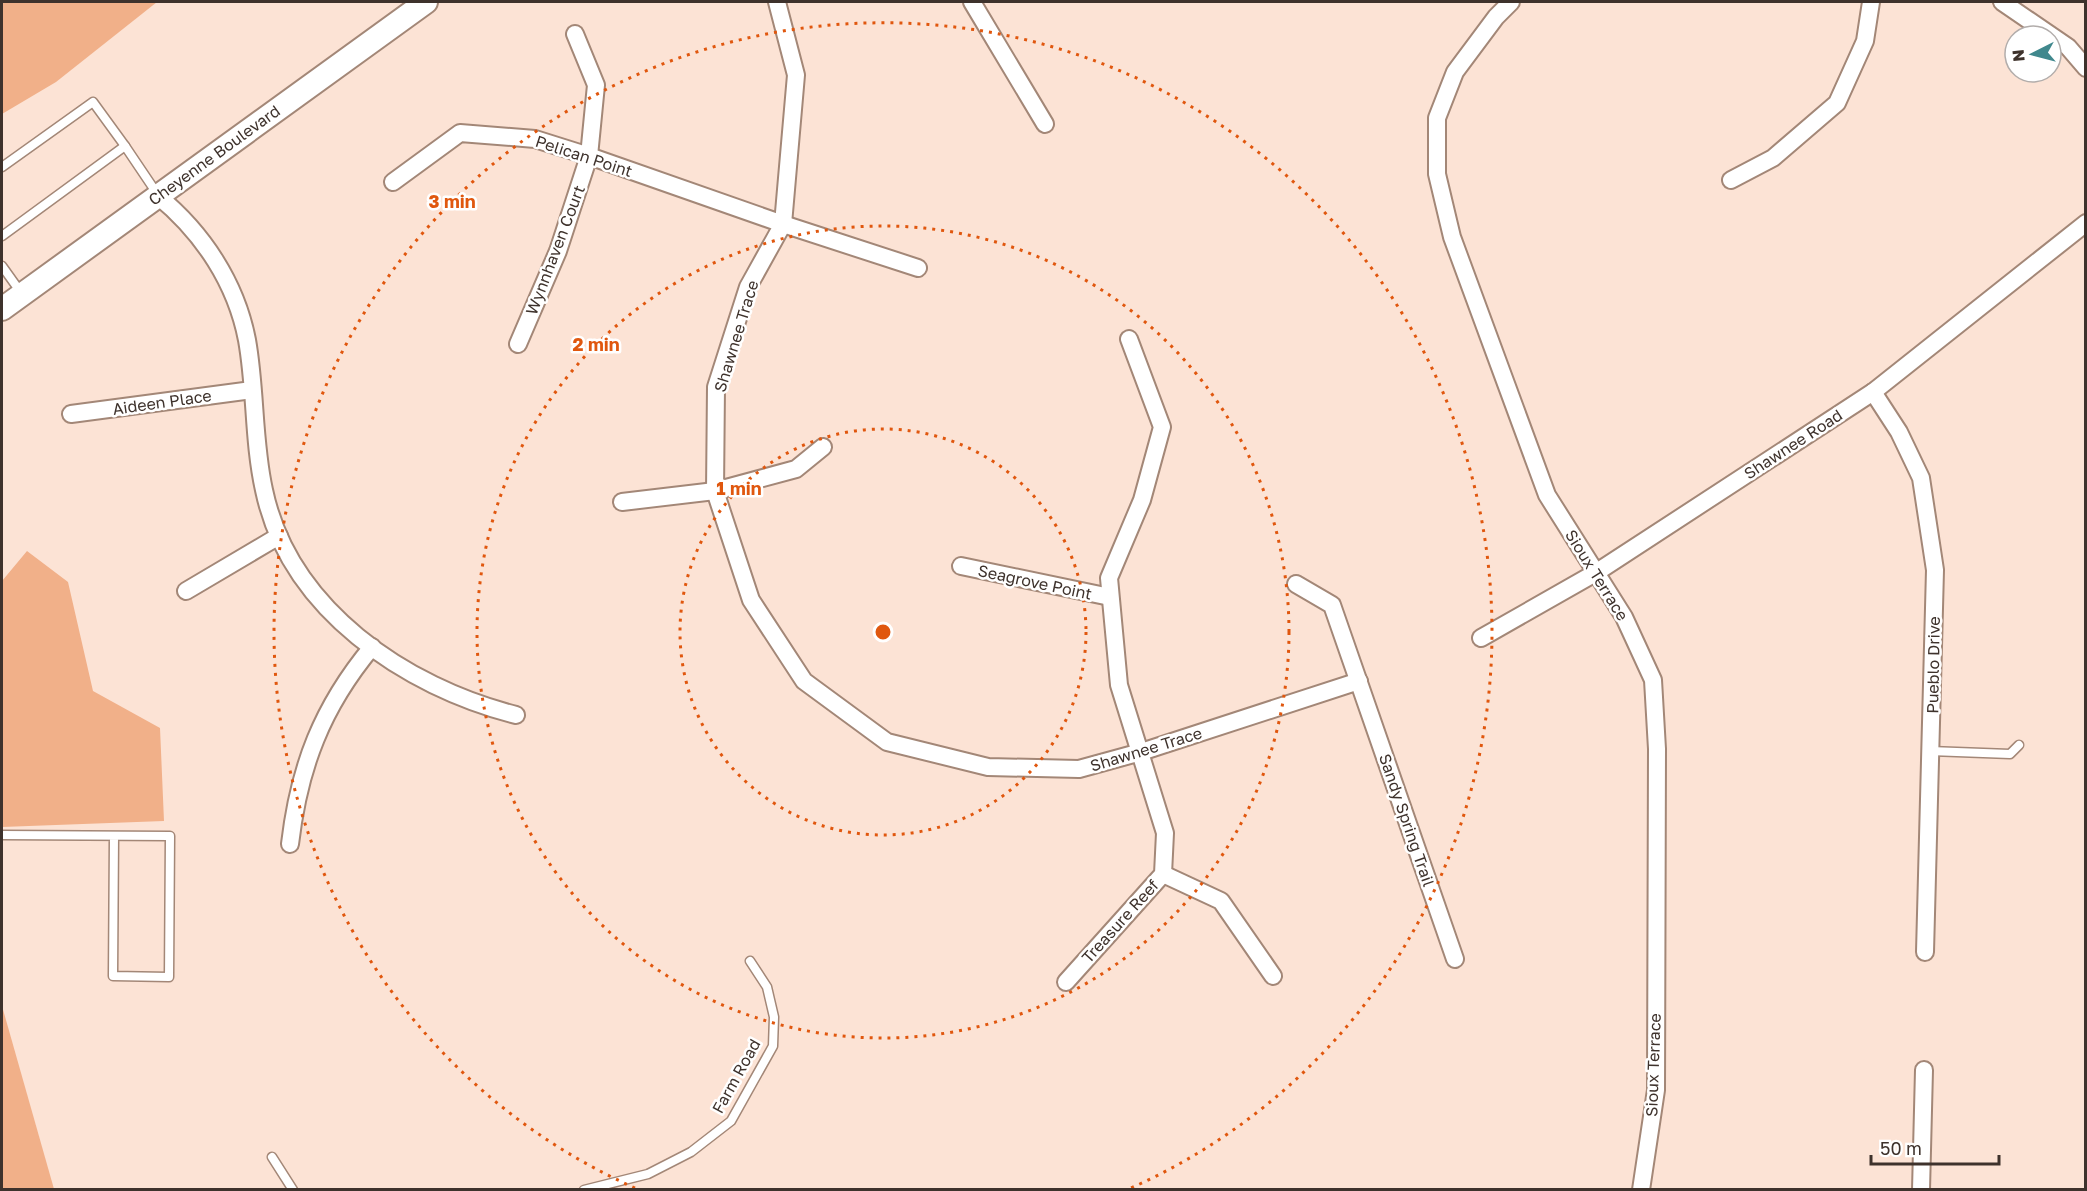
<svg xmlns="http://www.w3.org/2000/svg" width="2087" height="1191" font-family="'Golos Text',sans-serif">
<style>
.green{fill:#f1b089}
.lines{fill:none;stroke-linecap:round;stroke-linejoin:round}
.lane-casing{stroke:#a38777;stroke-width:11}
.street-casing{stroke:#a38777;stroke-width:20}
.secondary-casing{stroke:#a38777;stroke-width:26}
.lane{stroke:#fff;stroke-width:8}
.street{stroke:#fff;stroke-width:16}
.secondary{stroke:#fff;stroke-width:22}
.ring{fill:none;stroke:#e0570e;stroke-width:3;stroke-dasharray:3 6}
.labels{text-anchor:middle;dominant-baseline:central;stroke-width:5;stroke-linejoin:round;paint-order:stroke}
.street-label{font-size:16px;fill:#3e322c;stroke:#fff}
.centre{fill:#e0570e;stroke:#fff;stroke-width:3}
.ring-label{font-size:18px;text-anchor:middle;font-weight:bold;fill:#e0570e;stroke:#fff;stroke-width:5;stroke-linejoin:round;paint-order:stroke}
</style>
<rect width="100%" height="100%" fill="#fce3d5"/>
<g class="green">
<path d="M2,2H157L56,82L2,114Z"/>
<path d="M27,551L68,582L93,691L160,728L164,821L2,827V581Z"/>
<path d="M2,1006L54,1189H2Z"/>
</g>
<g class="lines">
<defs>
<g id="lane">
<path d="M2,167L93,102L125,146"/>
<path d="M2,236L125,146L158,195"/>
<path d="M2,266L22,294"/>
<path d="M1930,751L2010,754L2019,745"/>
<path d="M2,835L170,836L169,977L113,976L114,836"/>
<path d="M272,1157L293,1190"/>
<path d="M584,1190L648,1174L691,1152L731,1121L773,1046L774,1017L767,987L750,961"/>
</g>
<g id="street">
<path d="M777,2L796,75L783,224L748,287L716,387L715,491L751,600L804,681L887,742L988,767L1079,769L1141,752L1359,681"/>
<path d="M972,2L1045,124"/>
<path d="M1511,2L1496,17L1455,72L1437,118V174L1452,237L1547,495L1624,617L1653,680L1657,749L1656,1090L1641,1190"/>
<path d="M2002,2L2068,47L2086,68"/>
<path d="M1731,180L1773,158L1837,103L1865,41L1871,2"/>
<path d="M393,182L460,133L535,139L589,156L783,224L918,268"/>
<path d="M158,196C203,233 236,283 247,340C256,390 253,441 264,490C289,609 405,687 516,715"/>
<path d="M518,344L558,251L589,156L596,85L575,34"/>
<path d="M1873,392L1899,432L1921,478L1935,570L1925,952"/>
<path d="M71,414L252,390"/>
<path d="M622,502L715,491L796,469L823,447"/>
<path d="M961,566L1110,597"/>
<path d="M1296,584L1332,605L1455,959"/>
<path d="M186,591L279,536"/>
<path d="M1481,638L1597,572L1873,392L2086,223"/>
<path d="M290,844C299,767 322,707 372,647"/>
<path d="M1163,874L1221,901L1273,976"/>
<path d="M1066,982L1163,874L1165,833L1119,685L1109,578L1142,500L1162,427L1129,339"/>
<path d="M1921,1190L1924,1070"/>
</g>
<path id="secondary" d="M2,309L426,2"/>
</defs>
<use href="#lane" class="lane-casing"/>
<use href="#street" class="street-casing"/>
<use href="#secondary" class="secondary-casing"/>
<use href="#lane" class="lane"/>
<use href="#street" class="street"/>
<use href="#secondary" class="secondary"/>
</g>
<g class="ring">
<circle cx="883" cy="632" r="203"/>
<circle cx="883" cy="632" r="406"/>
<path d="M635 1188A609 609 0 1 1 1131 1188"/>
</g>
<g class="labels">
<g class="street-label">
<text transform="translate(214 155) rotate(-36)">Cheyenne Boulevard</text>
<text transform="translate(584 156) rotate(18)">Pelican Point</text>
<text transform="translate(555 250) rotate(-69)">Wynnhaven Court</text>
<text transform="translate(736 336) rotate(-73)">Shawnee Trace</text>
<text transform="translate(162 402) rotate(-8)">Aideen Place</text>
<text transform="translate(1793 444) rotate(-33)">Shawnee Road</text>
<text transform="translate(1597 575) rotate(58)">Sioux Terrace</text>
<text transform="translate(1035 582) rotate(12)">Seagrove Point</text>
<text transform="translate(1933 665) rotate(-89)">Pueblo Drive</text>
<text transform="translate(1146 749) rotate(-17)">Shawnee Trace</text>
<text transform="translate(1407 820) rotate(71)">Sandy Spring Trail</text>
<text transform="translate(1120 921) rotate(-48)">Treasure Reef</text>
<text transform="translate(1653 1065) rotate(-88)">Sioux Terrace</text>
<text transform="translate(736 1076) rotate(-61)">Farm Road</text>
</g>
</g>
<circle cx="883" cy="632" r="9" class="centre"/>
<g class="ring-label">
<text x="452" y="208">3 min</text>
<text x="596" y="351">2 min</text>
<text x="739" y="495">1 min</text>
</g>
<rect width="2087" height="1191" fill="none" stroke="#3e322c" stroke-width="6"/>
<g transform="translate(2033 54) rotate(264)"><circle r="28" fill="#ffffff" stroke="#b2adab" stroke-width="1.5"/>
<path d="M0-4.5L10 22L0 15L-10 22Z" fill="#40888d"/>
<text y="-9" font-size="16" font-weight="bold" text-anchor="middle" fill="#3e322c">N</text>
</g>
<path d="M1871 1155v9h128v-9" fill="none" stroke="#3e322c" stroke-width="3"/>
<text x="1880" y="1155" font-size="18" fill="#3e322c" stroke="#ffffff" stroke-width="4.5" paint-order="stroke">50 m</text>
</svg>
